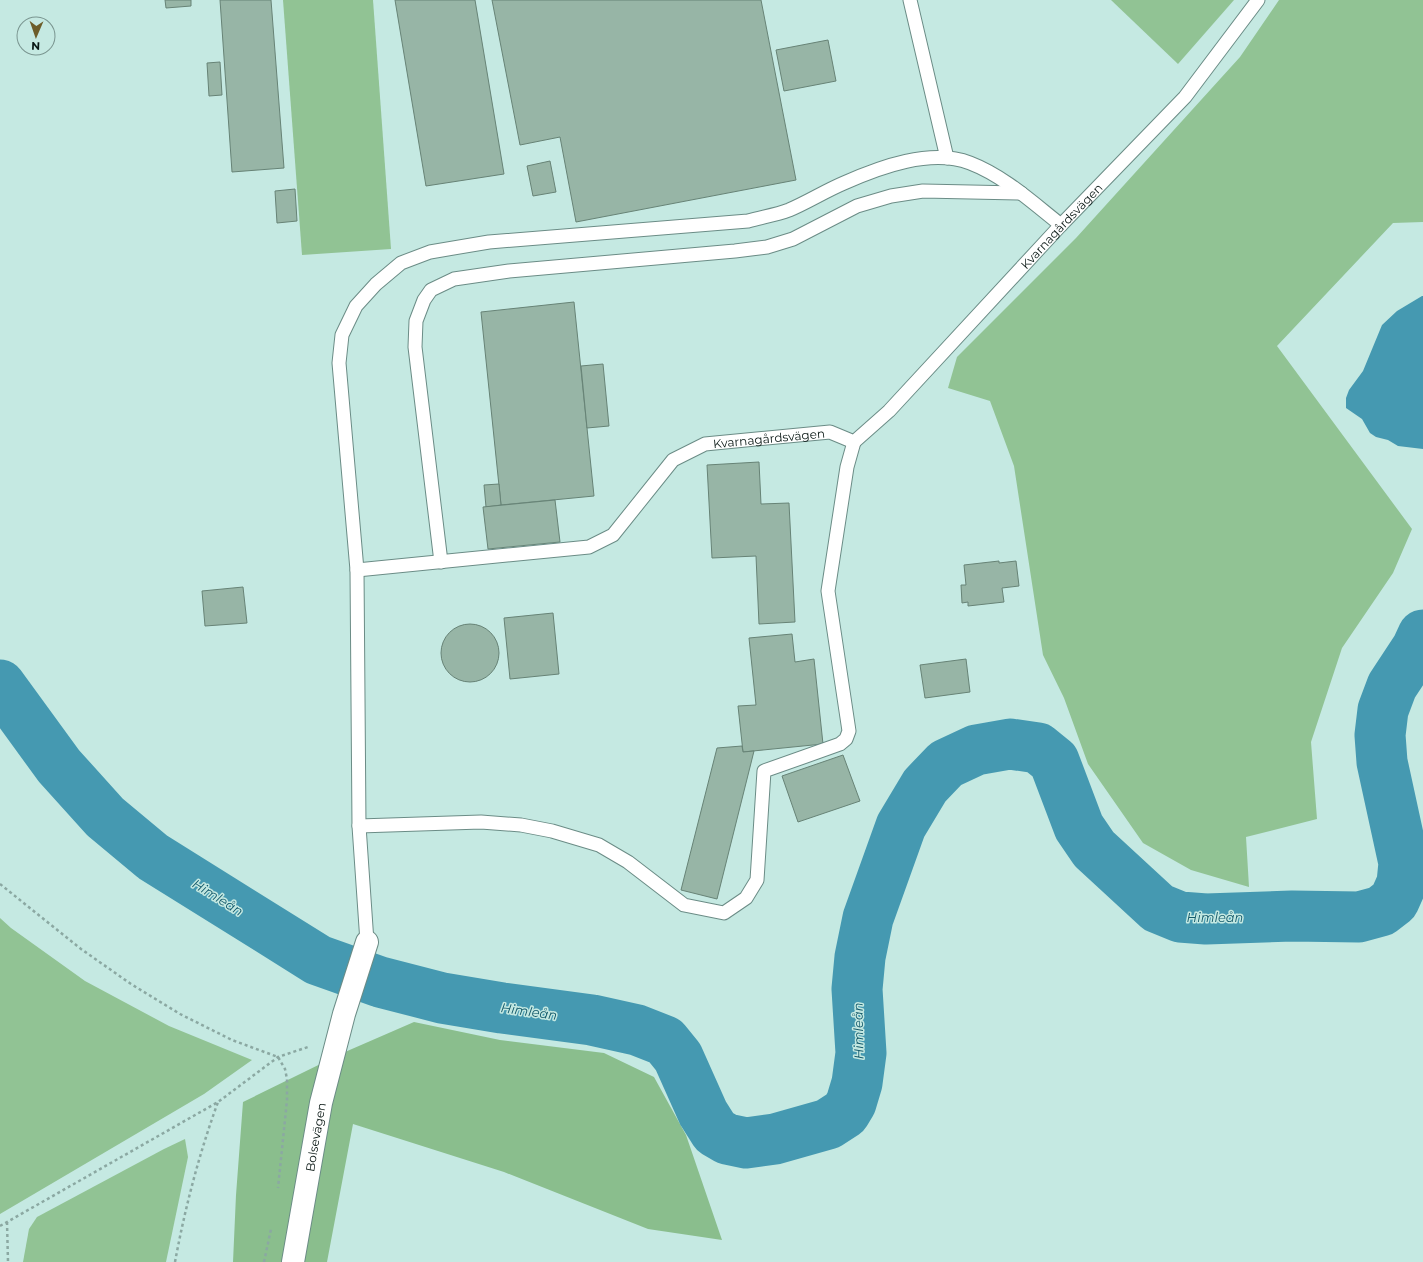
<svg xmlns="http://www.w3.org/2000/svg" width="1423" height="1262" font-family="Montserrat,sans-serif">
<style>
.green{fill:#91c394}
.forest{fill:#8abe8d}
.water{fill:#4599b1}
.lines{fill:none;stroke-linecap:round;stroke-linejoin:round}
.river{stroke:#4599b1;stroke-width:51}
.building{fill:#97b5a6;stroke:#678376}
.service-casing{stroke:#6b8c86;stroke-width:15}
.minor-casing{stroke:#6b8c86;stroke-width:24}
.path{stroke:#8ba8a2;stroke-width:2.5;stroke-dasharray:3 3;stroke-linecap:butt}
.service{stroke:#fff;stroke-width:13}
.minor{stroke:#fff;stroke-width:22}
.labels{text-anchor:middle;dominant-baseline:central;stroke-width:3;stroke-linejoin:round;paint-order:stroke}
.street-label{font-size:12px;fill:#091714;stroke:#c5e9e2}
.water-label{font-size:13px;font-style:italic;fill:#13596a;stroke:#c5e9e2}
</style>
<rect width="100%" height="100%" fill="#c5e9e2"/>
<g class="green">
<path d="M283,0H373L391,249L302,255Z"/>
<path d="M1111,0H1234L1178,64Z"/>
<path d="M1279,0H1423V222L1393,223L1277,346L1412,529L1393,573L1342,648L1311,742L1317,819L1246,837L1249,887L1191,870L1143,843L1088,764L1064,698L1043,655L1014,466L990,401L948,388L957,357L1076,238L1240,57Z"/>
<path d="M0,918L11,928L85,981L169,1026L252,1060L204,1094L0,1214Z"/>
<path d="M185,1139L188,1157L166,1262H23L29,1229L37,1217L164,1149Z"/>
</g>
<path class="forest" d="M414,1022L500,1040L604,1053L654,1077L686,1135L722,1240L648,1229L504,1172L353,1124L327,1262H233L236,1195L243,1102L345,1052Z"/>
<path class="water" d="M1422,296H1423V449L1398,446L1388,440L1376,437L1370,433L1362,419L1346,408V398L1349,390L1363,371L1382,325L1397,311Z"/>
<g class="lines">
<path class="river" d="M0,685L59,766L105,817L153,857L318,960L380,982L442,998L502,1008L592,1020L637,1030L665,1041L678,1057L703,1113L715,1132L727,1139L746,1143L775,1139L828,1124L845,1113L851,1103L857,1083L861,1053L857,989L860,957L868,918L901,826L925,786L946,764L976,750L1010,744L1038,748L1054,761L1079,827L1094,849L1158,908L1180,917L1206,919L1292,916L1359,917L1381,911L1394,901L1402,883L1404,863L1382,762L1380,735L1383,710L1392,686L1417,648L1423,635"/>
</g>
<g class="building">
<path d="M165,0H191V6L166,8Z"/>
<path d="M220,0H271L284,168L232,172Z"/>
<path d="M395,0H475L504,174L426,186Z"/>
<path d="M492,0H761L796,180L576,222L560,137L520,145Z"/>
<path d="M828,40L836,81L784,91L776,50Z"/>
<path d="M220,62L222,95L209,96L207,63Z"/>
<path d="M550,161L556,192L533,196L527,166Z"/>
<path d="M295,189L297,221L277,223L275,191Z"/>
<path d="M574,302L594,496L501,505L481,312Z"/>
<path d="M603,364L609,426L587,428L581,366Z"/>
<path d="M759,462L761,504L789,503L795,622L759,624L756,556L712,558L707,465Z"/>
<path d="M499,484L501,505L486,507L484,485Z"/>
<path d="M555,500L560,542L488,549L483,507Z"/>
<path d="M999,561V563L1016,561L1019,586L1002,588L1004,602L968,606V602L962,603L961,585H966L964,565Z"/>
<path d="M243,587L247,623L205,626L202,591Z"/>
<path d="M553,613L559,674L510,679L504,618Z"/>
<circle cx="470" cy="653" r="29"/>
<path d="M792,634L795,662L814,659L823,744L743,752L738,706L756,705L749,638Z"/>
<path d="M966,659L970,692L925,698L920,665Z"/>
<path d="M742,746L743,752L754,751L717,899L681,890L717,748Z"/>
<path d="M843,755L860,801L798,822L782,776Z"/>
</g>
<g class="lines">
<defs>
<g id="service">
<path d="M910,0L947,158"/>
<path d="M441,562L415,347L416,321L424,300L431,290L454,279L509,271L735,251L767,247L793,239L857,206L891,196L923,191L1021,193"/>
<path id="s1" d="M357,570L589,547L613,535L673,460L705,444L830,432L854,442L889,411L1061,225L1185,97L1258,0"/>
<path d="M359,826L481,822L521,825L552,831L599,845L628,862L684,905L724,913L746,898L757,880L764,771L840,744L846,739L849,731L828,591L847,467L854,442"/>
<path d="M367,942L359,826L357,570L339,363L342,335L356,306L376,284L401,263L430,252L489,242L748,221C762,217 776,215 789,210C808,202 825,191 844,183C880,167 931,148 970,163C1004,176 1033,203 1061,225"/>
</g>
<g id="minor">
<path id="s2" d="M293,1262L321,1103L344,1014L367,942"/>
</g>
</defs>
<use href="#service" class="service-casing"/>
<use href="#minor" class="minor-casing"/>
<g class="path">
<path d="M0,884L81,949L131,984L180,1014L232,1040L278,1057L285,1069L287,1079V1100L278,1188"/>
<path d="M7,1222L8,1262"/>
<path d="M0,1226L218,1102L278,1057L308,1047"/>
<path d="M175,1262C185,1208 199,1154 218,1102"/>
<path d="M264,1262L271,1229"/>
</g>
<use href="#service" class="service"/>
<use href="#minor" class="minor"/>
</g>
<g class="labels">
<g class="street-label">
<text stroke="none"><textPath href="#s1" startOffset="843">Kvarnagårdsvägen</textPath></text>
<text stroke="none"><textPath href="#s1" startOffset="456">Kvarnagårdsvägen</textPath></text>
<text stroke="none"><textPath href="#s2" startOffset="127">Bolsevägen</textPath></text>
</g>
<g class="water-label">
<text transform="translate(218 897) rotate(32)">Himleån</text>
<text x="1215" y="917">Himleån</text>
<text transform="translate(529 1011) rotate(8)">Himleån</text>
<text transform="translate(858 1031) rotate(-91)">Himleån</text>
</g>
</g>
<g transform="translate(36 36) rotate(182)"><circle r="19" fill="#c5e9e2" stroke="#7a9590"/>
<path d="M0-3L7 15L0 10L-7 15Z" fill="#6d5d2a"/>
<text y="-6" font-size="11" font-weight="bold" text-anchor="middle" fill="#091714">N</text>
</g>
</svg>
